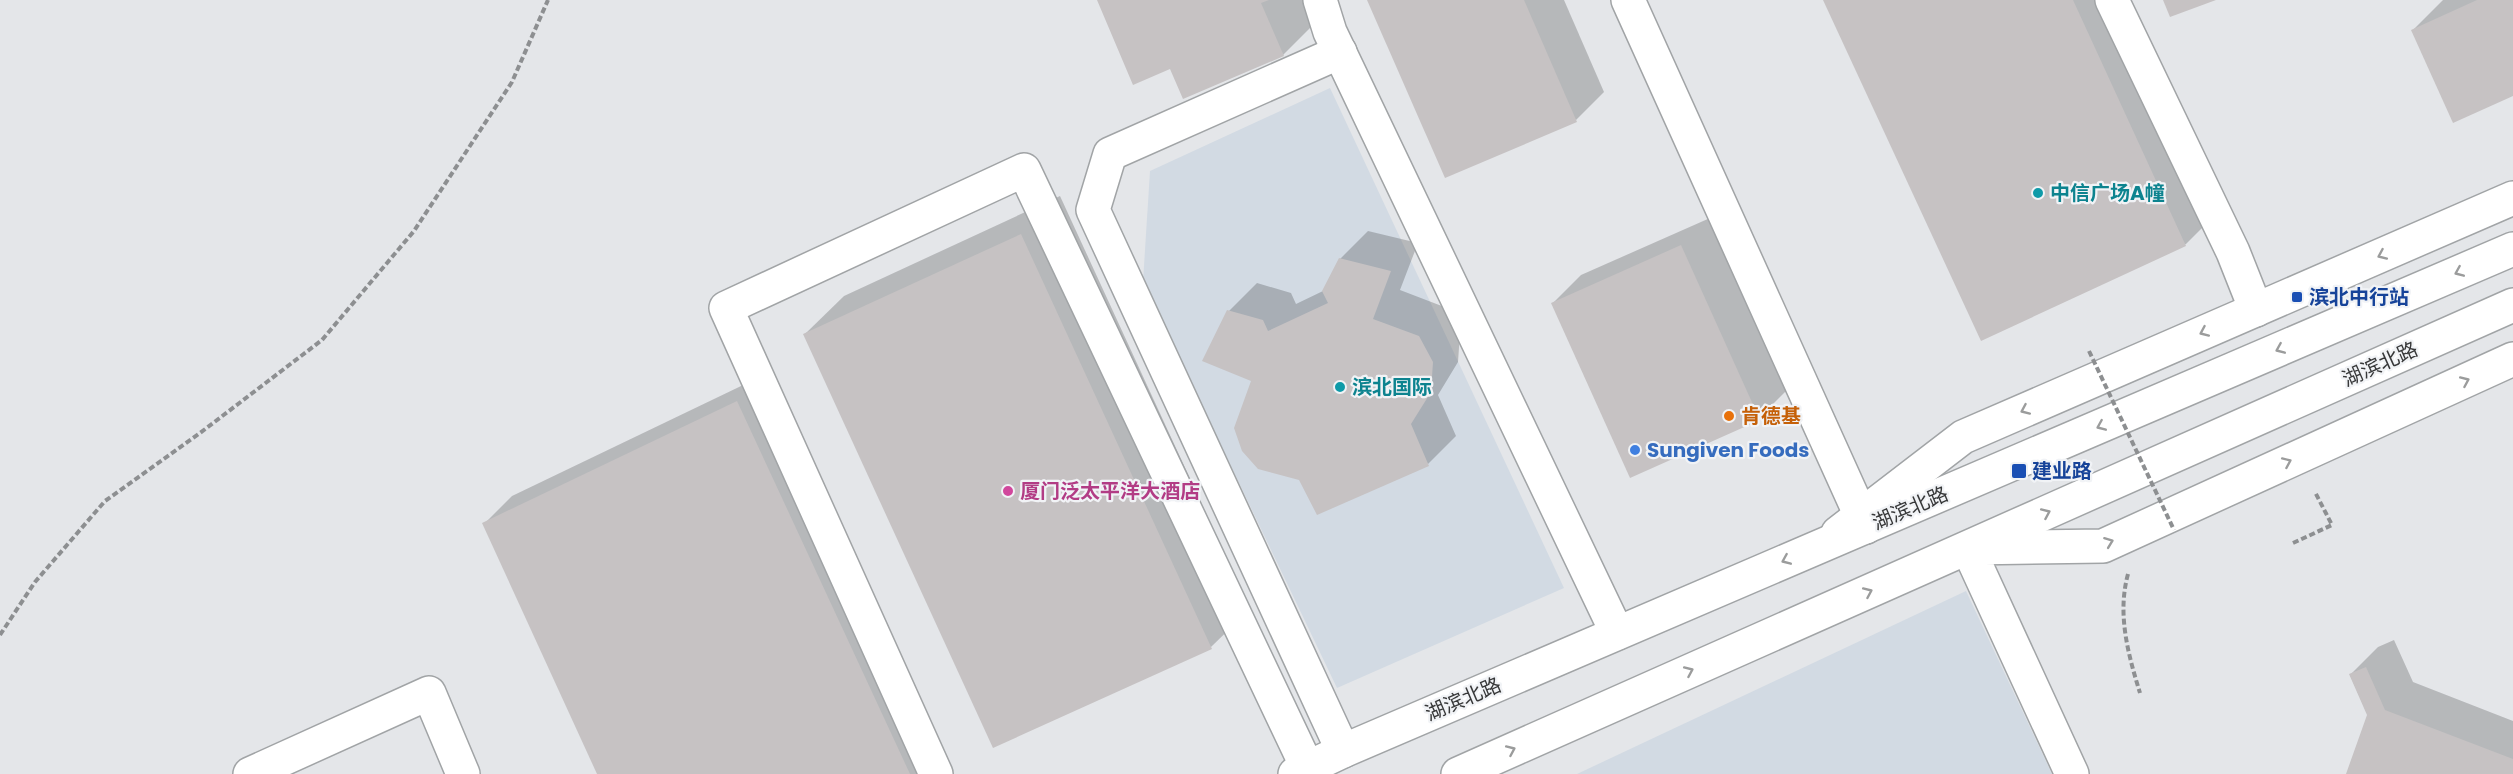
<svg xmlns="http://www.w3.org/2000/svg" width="2513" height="774" font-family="Poppins,'Noto Sans SC',sans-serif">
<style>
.built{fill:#d2dae3}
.shadow{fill:#0003}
.building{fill:#c6c2c3}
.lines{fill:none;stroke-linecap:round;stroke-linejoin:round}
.minor-casing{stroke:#a1a4a6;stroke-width:36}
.tertiary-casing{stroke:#a1a4a6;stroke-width:36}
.primary-casing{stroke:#a1a4a6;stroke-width:36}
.path{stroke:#8d8f91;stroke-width:4;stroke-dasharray:6 3;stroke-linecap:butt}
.minor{stroke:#fff;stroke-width:33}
.tertiary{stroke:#fff;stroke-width:33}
.primary{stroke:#fff;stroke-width:33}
.path-bridge{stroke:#8d8f91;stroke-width:4;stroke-dasharray:6 3;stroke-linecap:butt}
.oneway{stroke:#9b9c9c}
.culture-dot{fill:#0f9aa8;stroke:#f1f3f6;stroke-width:2}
.transit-dot{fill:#1a4fb4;stroke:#f1f3f6;stroke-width:2}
.food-dot{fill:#e8710a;stroke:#f1f3f6;stroke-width:2}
.shop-dot{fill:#3f7fe0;stroke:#f1f3f6;stroke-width:2}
.hotel-dot{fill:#d1479c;stroke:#f1f3f6;stroke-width:2}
.labels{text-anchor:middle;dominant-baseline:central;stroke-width:4.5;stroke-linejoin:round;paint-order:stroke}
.culture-label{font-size:20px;font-weight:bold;fill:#0d838f;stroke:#f1f3f6;text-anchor:start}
.transit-label{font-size:20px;font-weight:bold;fill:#164399;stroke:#f1f3f6;text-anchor:start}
.street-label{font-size:20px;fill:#373839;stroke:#f1f3f6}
.food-label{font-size:20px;font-weight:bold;fill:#c56008;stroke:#f1f3f6;text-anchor:start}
.shop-label{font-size:20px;font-weight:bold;fill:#366cbe;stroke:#f1f3f6;text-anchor:start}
.hotel-label{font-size:20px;font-weight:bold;fill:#b23c85;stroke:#f1f3f6;text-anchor:start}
</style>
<rect width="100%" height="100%" fill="#e4e6e9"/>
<g class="built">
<path d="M1330,88L1564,588L1337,688L1143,282L1150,171Z"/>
<path d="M1966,591L2052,774H1577Z"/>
</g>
<g class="shadow">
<path d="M1098,0H1308L1317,21L1283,55Z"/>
<path d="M1369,0H1564L1604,92L1576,120Z"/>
<path d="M1825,0H2114L2214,216L2186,244L1981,339Z"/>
<path d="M2443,0H2513V94L2412,31Z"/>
<path d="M1060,196L1250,609L1211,647L994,746L805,334L844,296Z"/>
<path d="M1710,218L1787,390L1759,418L1553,303L1581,275Z"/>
<path d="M1368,231L1418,243L1400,290L1447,308L1460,333L1458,362L1438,395L1456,436L1428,464L1253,380L1229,311L1257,283L1291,293L1296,304L1323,291L1340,259Z"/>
<path d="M766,374L951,774H598L484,524L512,496Z"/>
<path d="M2394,640L2413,682L2513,721V774H2348L2368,715L2350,675L2378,647Z"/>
</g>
<g class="building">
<path d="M1097,0H1269L1261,3L1284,56L1183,99L1170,69L1133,85Z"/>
<path d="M1367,0H1524L1577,122L1445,178Z"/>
<path d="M1823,0H2073L2186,246L1981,341Z"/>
<path d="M2163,0H2216L2170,17Z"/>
<path d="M2477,0H2513V96L2453,123L2411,30Z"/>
<path d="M1021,234L1212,649L993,748L803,334Z"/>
<path d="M1681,245L1760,420L1630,478L1551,303Z"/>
<path d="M1339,258L1391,271L1373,319L1419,336L1433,362L1431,392L1411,424L1429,466L1317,515L1299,480L1258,469L1242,451L1234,428L1251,381L1202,361L1227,310L1263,320L1268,331L1328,303L1322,291Z"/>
<path d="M737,401L910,774H597L482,523Z"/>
<path d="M2366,667L2385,710L2513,759V774H2346L2367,715L2349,674Z"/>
</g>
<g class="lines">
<defs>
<g id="minor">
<path d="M1320,0L1330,32L1617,633"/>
<path d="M1628,0L1866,527"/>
<path d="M2112,0L2233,252L2256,310"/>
<path d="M1340,52L1110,154L1093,210L1343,751"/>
<path d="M250,774L429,693L463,774"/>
<path d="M936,774L726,308L1024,170L1307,767"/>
</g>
<g id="tertiary">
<path d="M1838,533L1963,437L2513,198"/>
<path d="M2072,774L1968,548L2103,546L2513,359"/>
</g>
<g id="primary">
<path d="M1295,774L1343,751L2513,249"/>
<path d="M1458,774L2513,305"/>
</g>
</defs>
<use href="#minor" class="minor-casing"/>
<use href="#tertiary" class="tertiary-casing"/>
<use href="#primary" class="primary-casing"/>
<g class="path">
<path d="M2293,543L2332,525L2315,492"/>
<path d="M2128,574C2117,614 2128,654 2140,693"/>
<path d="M0,635L35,582L105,501L200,433L322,340L414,231L512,82L548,0"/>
</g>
<use href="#minor" class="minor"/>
<use href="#tertiary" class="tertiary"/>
<use href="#primary" class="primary"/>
<path class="path-bridge" d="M2089,351L2174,530"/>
</g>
<defs><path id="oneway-chevron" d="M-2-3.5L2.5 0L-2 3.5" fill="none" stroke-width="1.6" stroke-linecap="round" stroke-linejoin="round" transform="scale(1.5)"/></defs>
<g class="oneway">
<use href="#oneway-chevron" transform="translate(2382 255) rotate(156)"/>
<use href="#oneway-chevron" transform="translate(2459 272) rotate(157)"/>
<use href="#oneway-chevron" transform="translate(2204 332) rotate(156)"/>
<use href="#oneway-chevron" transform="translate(2280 349) rotate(157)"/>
<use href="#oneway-chevron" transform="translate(2465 381) rotate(-24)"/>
<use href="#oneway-chevron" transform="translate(2025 410) rotate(156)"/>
<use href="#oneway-chevron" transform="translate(2101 426) rotate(157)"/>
<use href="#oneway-chevron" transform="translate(2287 462) rotate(-24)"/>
<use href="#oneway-chevron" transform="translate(2046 513) rotate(-24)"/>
<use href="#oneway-chevron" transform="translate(2109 542) rotate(-21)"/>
<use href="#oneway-chevron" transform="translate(1786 560) rotate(157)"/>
<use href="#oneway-chevron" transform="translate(1868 592) rotate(-24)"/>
<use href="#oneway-chevron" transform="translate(1689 671) rotate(-24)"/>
<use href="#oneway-chevron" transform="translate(1511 750) rotate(-24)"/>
</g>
<g class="culture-dot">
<circle cx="2038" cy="193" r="6"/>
<circle cx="1340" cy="387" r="6"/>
</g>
<g class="transit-dot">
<rect x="2291" y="291" width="12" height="12" rx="3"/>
<rect x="2011" y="463" width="16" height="16" rx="3"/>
</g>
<circle class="food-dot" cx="1729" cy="416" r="6"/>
<circle class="shop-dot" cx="1635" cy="450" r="6"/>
<circle class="hotel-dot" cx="1008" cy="491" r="6"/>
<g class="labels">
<g class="culture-label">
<text x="2050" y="193">中信广场A幢</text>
<text x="1352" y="387">滨北国际</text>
</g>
<g class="transit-label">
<text x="2309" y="297">滨北中行站</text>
<text x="2032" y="471">建业路</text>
</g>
<g class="street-label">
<text transform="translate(2380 364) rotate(-24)">湖滨北路</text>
<text transform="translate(1910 508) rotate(-23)">湖滨北路</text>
<text transform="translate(1463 699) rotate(-23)">湖滨北路</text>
</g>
<g class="food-label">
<text x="1741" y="416">肯德基</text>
</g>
<g class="shop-label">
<text x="1647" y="450">Sungiven Foods</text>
</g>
<g class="hotel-label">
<text x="1020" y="491">厦门泛太平洋大酒店</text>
</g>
</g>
</svg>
